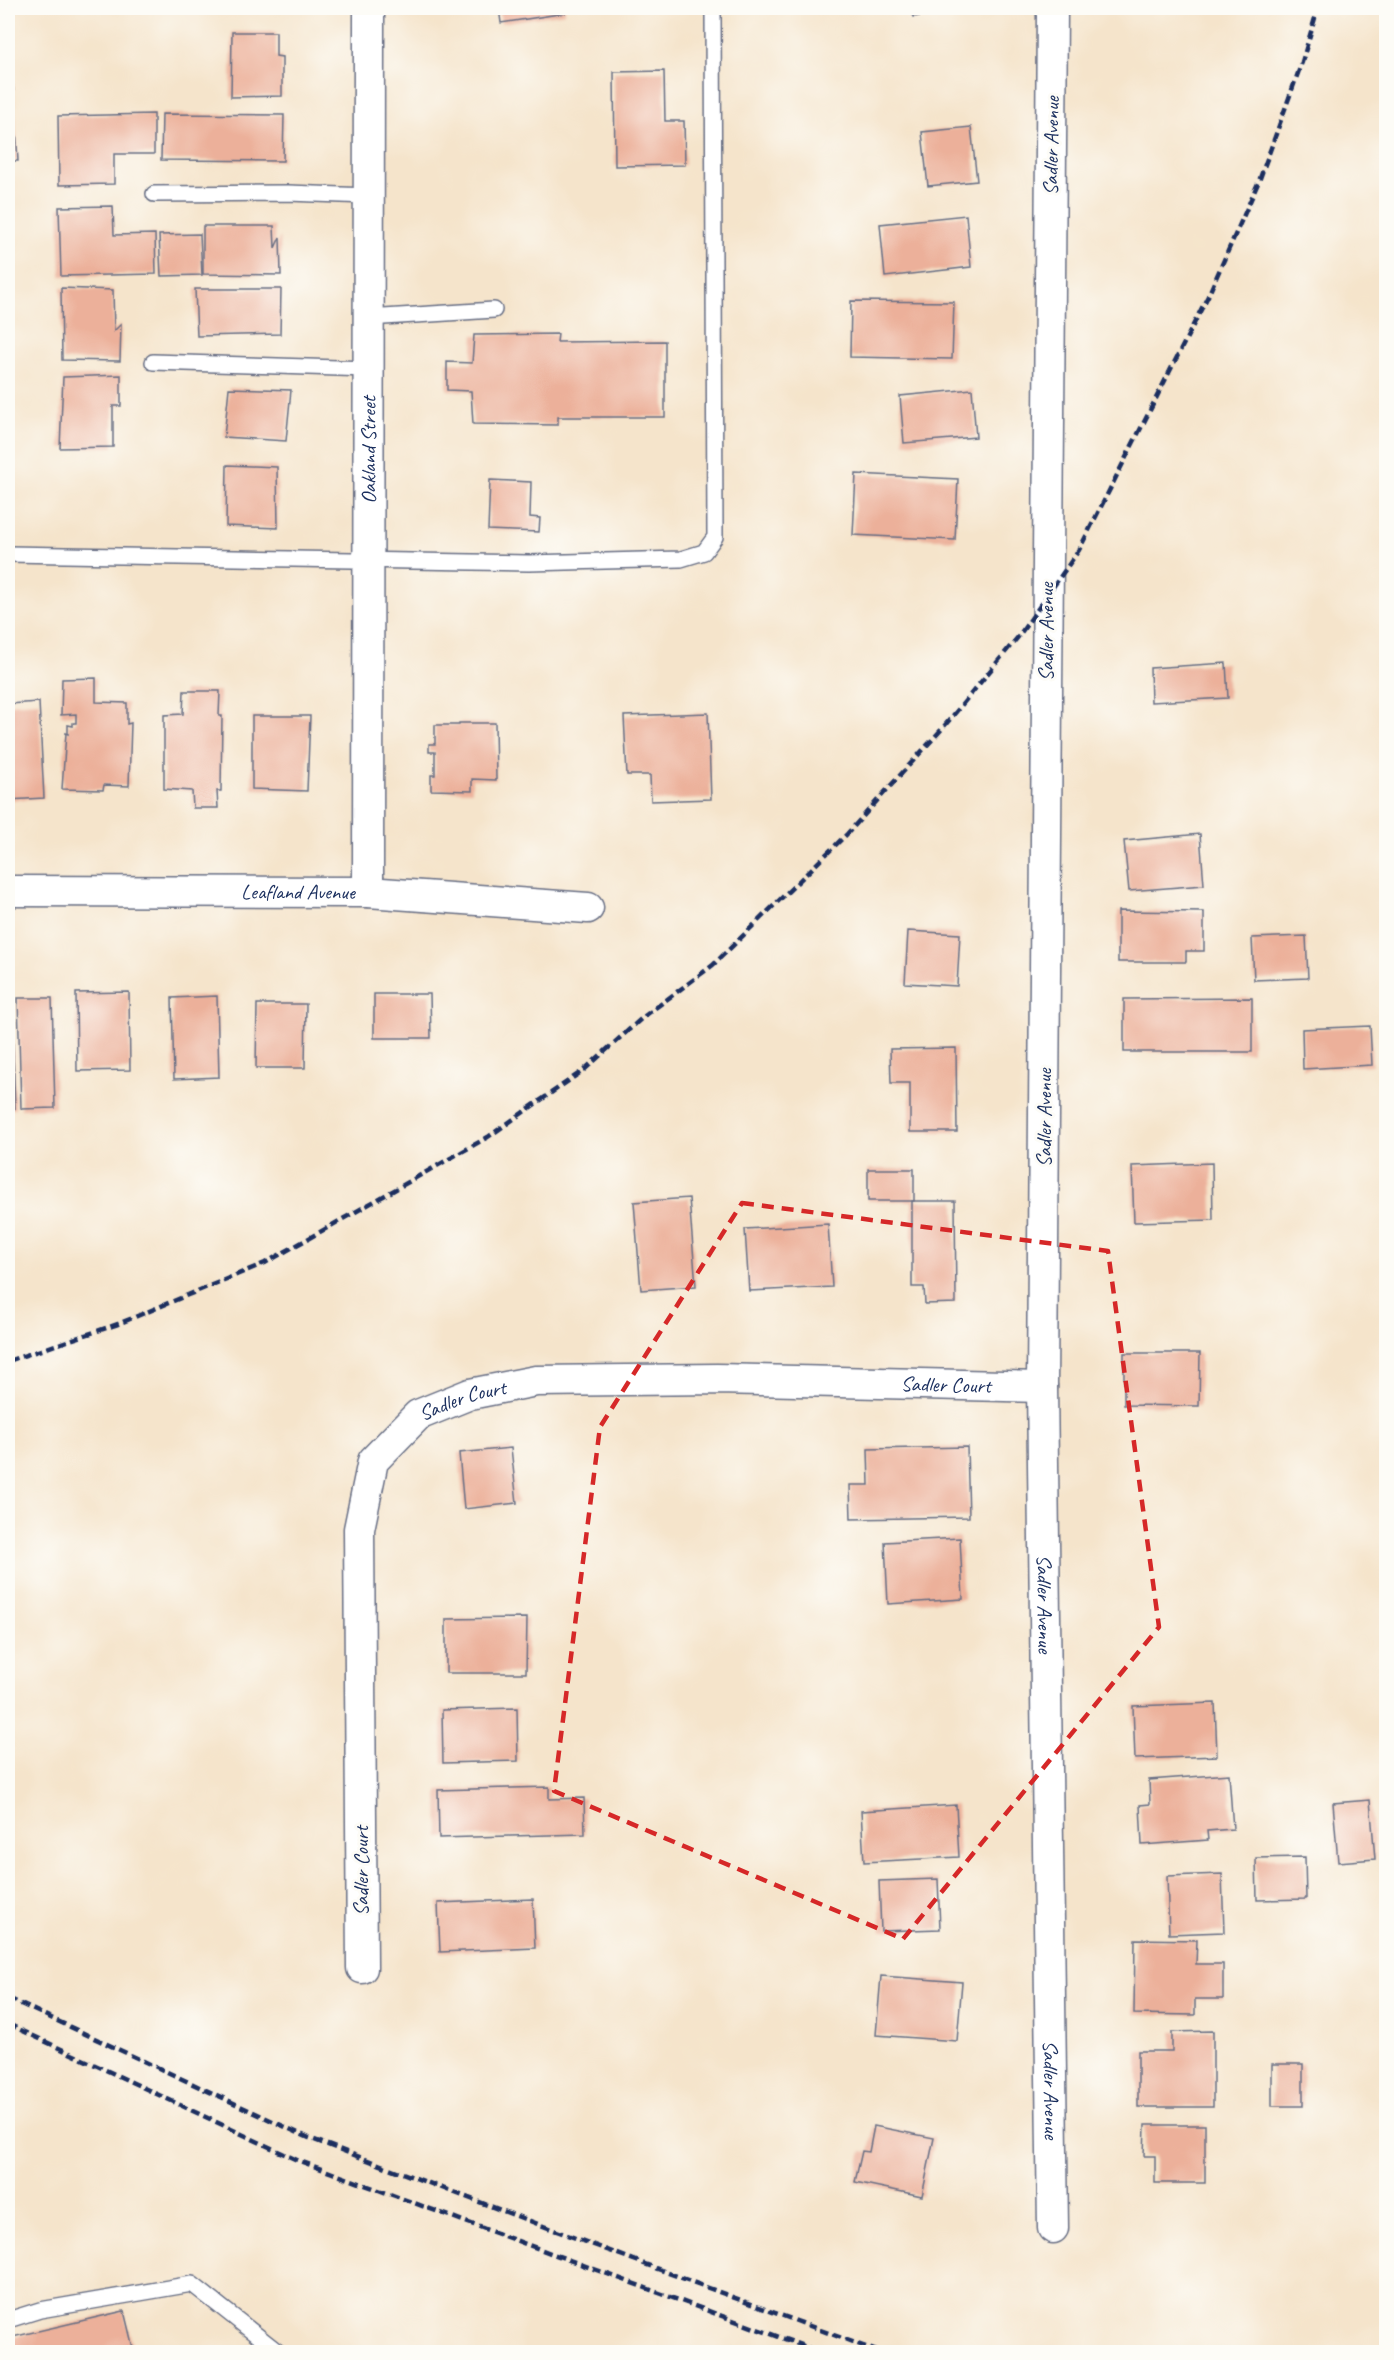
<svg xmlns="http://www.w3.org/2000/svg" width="1394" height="2360" font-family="Caveat,sans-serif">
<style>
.building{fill:#ecb09a}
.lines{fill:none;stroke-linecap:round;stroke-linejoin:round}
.lane-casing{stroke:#676e84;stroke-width:18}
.street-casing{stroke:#676e84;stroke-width:33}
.lane{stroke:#fff;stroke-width:15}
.street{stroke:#fff;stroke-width:30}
.rail{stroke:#1b2f5e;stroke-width:4.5;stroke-dasharray:9 4.5;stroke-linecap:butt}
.marked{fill:none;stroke:#d62828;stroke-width:4.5;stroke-dasharray:12 8;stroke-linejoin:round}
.labels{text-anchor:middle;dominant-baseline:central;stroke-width:6;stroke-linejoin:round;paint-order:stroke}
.street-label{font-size:21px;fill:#1b2f5e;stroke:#fdfcf7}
</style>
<rect width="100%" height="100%" fill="#fdfcf7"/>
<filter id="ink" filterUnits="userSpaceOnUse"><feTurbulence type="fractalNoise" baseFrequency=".0167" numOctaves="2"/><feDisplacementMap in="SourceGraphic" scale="12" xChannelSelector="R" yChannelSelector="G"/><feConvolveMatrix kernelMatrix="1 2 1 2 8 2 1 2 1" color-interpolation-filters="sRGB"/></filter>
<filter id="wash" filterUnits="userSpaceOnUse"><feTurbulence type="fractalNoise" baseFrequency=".008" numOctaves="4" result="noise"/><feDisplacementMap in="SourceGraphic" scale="24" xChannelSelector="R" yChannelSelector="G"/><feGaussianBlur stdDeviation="1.35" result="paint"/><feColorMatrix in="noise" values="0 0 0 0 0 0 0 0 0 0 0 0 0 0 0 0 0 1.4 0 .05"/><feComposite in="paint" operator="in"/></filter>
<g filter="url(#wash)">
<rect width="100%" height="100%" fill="#f5e4cb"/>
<g id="blocks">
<g class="building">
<path d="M499,8H565V13L501,23Z"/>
<path d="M912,8H979V9L913,17Z"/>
<path d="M232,32H276V56L282,57V96L231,97Z"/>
<path d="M8,66H12L18,161H8Z"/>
<path d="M664,71L665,121H684L685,165L615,166L614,72Z"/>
<path d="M154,114V154H114V184L59,185L58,116Z"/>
<path d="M162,114L284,115L283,161L161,160Z"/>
<path d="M971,127L977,181L928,186L922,132Z"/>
<path d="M113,206L114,235L155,234L156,274L61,276L59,207Z"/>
<path d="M966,215L971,267L885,277L880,224Z"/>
<path d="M203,226H274L275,248L280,237L281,275L203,274Z"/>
<path d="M200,234L202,275L161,276L159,235Z"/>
<path d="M61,288L113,290L114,331L121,324L120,361L62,360Z"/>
<path d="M195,289H281L280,334L197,336Z"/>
<path d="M851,301L954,302L952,359L850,357Z"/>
<path d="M558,334L557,342L665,341V417H558V425L473,424L471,391L447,390V362L472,363L474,335Z"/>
<path d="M121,375V406H113V447L60,448L63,377Z"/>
<path d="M229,388L291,390L286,441L224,437Z"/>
<path d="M972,389L976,437L904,443L900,396Z"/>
<path d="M227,465L277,467L278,528L226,526Z"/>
<path d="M856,474L958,479L955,540L853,535Z"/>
<path d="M490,480L531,482L530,517L540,518L539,532L488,530Z"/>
<path d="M1226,663L1228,698L1151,702L1150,668Z"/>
<path d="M96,678V702L127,703V724L131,723L129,786L104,785L103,790L62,789L66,733L68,734V725L73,726V723H76V714L61,715L62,679Z"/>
<path d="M184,691H220L219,716H222L221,791H217L218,808H193L192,791L164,789V715L183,714Z"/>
<path d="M39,702L44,798L8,800V704Z"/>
<path d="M708,713L711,799L651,801L650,775H627L624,716Z"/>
<path d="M252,716H310L307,791L252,789Z"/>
<path d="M459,723H495L496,780L472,779V791L431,790V775H435V752H429V744H435V725H459Z"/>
<path d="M1200,834L1204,885L1129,891L1124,841Z"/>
<path d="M1118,911L1204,912V951H1186V962H1118Z"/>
<path d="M908,931L960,934L957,986L905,983Z"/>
<path d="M1306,936L1308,978L1254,980L1252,938Z"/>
<path d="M129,992L130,1070L77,1071L76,993Z"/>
<path d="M374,994H430L431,1038H374Z"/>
<path d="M217,996L219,1077L174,1079L172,998Z"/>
<path d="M8,997H11L15,1109H8Z"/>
<path d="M18,998H52L55,1108L21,1109Z"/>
<path d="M1252,998V1052H1124V999Z"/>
<path d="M257,1004H306L305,1068H256Z"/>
<path d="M1370,1026L1372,1065L1303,1069L1302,1029Z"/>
<path d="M956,1048L957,1132H910V1083H891L890,1049Z"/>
<path d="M1212,1163L1213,1220L1134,1222L1132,1166Z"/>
<rect x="868" y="1169" width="46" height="32"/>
<path d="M689,1198L696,1286L641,1290L634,1202Z"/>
<path d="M912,1201H955L956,1303L925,1304L924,1287H912Z"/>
<path d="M828,1224L832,1287L749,1291L745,1229Z"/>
<path d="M1124,1353H1200L1199,1406L1124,1405Z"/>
<path d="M967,1447L969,1517L851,1519L850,1485H869L868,1449Z"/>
<path d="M511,1448L517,1503L464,1509L459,1453Z"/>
<path d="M960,1538L963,1599L888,1604L885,1542Z"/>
<path d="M527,1618L526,1673H446V1619Z"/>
<path d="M1215,1703L1217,1756L1135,1759L1133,1706Z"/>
<path d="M517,1708L518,1761L443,1763L442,1710Z"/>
<path d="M1229,1774L1233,1829L1207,1831L1208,1840L1142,1845L1140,1805L1150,1804L1149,1780Z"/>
<path d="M549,1787V1799L584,1798L585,1834L439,1838L438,1790Z"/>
<path d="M1370,1800L1375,1859L1338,1862L1333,1803Z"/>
<path d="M956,1805L959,1857L864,1862L861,1811Z"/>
<path d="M1305,1857L1306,1899L1257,1900L1256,1858Z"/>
<path d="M1222,1874L1224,1932L1169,1934L1167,1876Z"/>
<path d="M938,1879L940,1929L881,1931L879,1881Z"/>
<path d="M533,1899L535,1948L440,1952L438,1903Z"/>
<path d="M1135,1939L1197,1940L1196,1964H1223V1999H1195V2015L1134,2014Z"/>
<path d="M881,1976L962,1982L957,2041L876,2035Z"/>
<path d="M1213,2031V2107H1138V2051H1172V2032Z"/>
<rect x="1272" y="2064" width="31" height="42"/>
<path d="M1145,2125H1205V2183H1155V2156H1144Z"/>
<path d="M874,2126L934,2138L922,2196L855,2182L862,2151L869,2152Z"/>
<path d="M124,2311L134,2352H8V2338Z"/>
</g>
</g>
</g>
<g filter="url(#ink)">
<use href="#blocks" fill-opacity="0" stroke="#676e84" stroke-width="1.5"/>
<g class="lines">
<defs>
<g id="lane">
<path d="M154,194L288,193L368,196"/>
<path d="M368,318L494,310"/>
<path d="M153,362L368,369"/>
<path d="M8,554L529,563L681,559L704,552L715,537L713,8"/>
<path d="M8,2320L40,2310L192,2284L278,2352"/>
</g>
<g id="street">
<path id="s1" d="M1052,8L1042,1387L1053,2228"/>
<path id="s2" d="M8,891L368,892L588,908"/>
<path id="s3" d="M368,892L369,8"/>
<path id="s4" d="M362,1968L359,1529L373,1461L418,1415L470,1394L536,1381L717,1379L1042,1387"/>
</g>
</defs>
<use href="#lane" class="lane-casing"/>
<use href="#street" class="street-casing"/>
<use href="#lane" class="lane"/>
<use href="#street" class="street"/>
<g class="rail">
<path d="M8,1361L118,1324L265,1263L488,1137L584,1070L642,1018L713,965L847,834L941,730L1018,637L1079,550L1208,296L1259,181L1302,62L1318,8"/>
<path d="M8,1998L309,2138L879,2352"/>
<path d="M8,2024L297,2160L820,2352"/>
</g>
</g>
</g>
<path class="marked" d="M742,1203L1108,1251L1159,1627L903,1939L554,1791L600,1427Z"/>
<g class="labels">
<g class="street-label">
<text transform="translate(1051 146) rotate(-89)">Sadler Avenue</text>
<text stroke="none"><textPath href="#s3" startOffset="442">Oakland Street</textPath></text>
<text transform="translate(1046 632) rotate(-90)">Sadler Avenue</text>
<text stroke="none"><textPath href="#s2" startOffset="290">Leafland Avenue</textPath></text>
<text transform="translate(1044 1118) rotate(-90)">Sadler Avenue</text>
<text stroke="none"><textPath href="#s4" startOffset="1106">Sadler Court</textPath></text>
<text stroke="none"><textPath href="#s4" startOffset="620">Sadler Court</textPath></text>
<text stroke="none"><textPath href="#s1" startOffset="1596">Sadler Avenue</textPath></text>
<text transform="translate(361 1871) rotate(-90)">Sadler Court</text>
<text stroke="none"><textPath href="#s1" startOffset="2082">Sadler Avenue</textPath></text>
</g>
</g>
<rect width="1394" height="2360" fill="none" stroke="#fdfcf7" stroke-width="30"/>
</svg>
